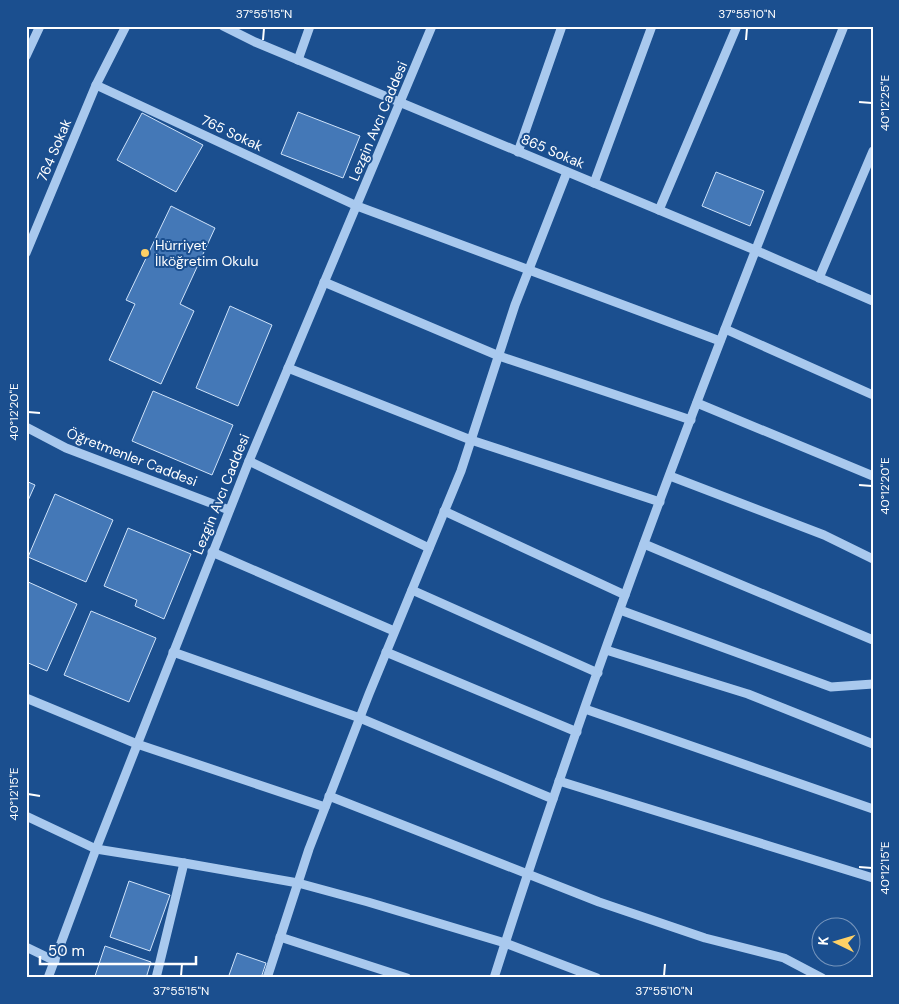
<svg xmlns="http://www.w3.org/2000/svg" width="899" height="1004" font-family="'DM Sans',sans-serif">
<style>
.building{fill:#4478b7;stroke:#cfe3fa}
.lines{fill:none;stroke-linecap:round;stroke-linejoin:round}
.minor{stroke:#a9c9ee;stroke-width:9}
.ticks{fill:none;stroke:#fff;stroke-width:2}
.poi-dot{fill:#ffd166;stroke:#1b4f8f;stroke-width:2}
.labels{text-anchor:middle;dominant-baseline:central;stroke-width:4;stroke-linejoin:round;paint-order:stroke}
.street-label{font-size:14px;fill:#fff;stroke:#1b4f8f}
.poi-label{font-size:14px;fill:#fff;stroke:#1b4f8f;text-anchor:start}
.neatline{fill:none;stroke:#fff;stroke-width:2}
.ticks-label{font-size:12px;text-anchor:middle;fill:#fff}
</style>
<rect width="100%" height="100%" fill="#1b4f8f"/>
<g class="building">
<path d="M298,112L360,136L343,178L281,154Z"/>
<path d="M142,113L203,145L176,192L117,160Z"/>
<path d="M716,172L764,191L750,226L702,206Z"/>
<path d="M171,206L215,228L180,304L194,311L161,384L109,360L135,304L126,300Z"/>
<path d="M230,306L272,325L238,406L196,388Z"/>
<path d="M153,391L233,425L212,475L132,441Z"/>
<path d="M26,481L35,485L26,505Z"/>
<path d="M55,494L113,520L86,582L28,557Z"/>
<path d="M128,528L191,554L164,619L135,606L137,600L104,586Z"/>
<path d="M26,581L77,604L47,671L26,662Z"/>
<path d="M91,611L156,638L129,702L64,675Z"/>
<path d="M129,881L170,895L150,951L110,937Z"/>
<path d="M105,946L151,962L146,978L95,976Z"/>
<path d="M237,953L266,963L261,978H228Z"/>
</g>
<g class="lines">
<g class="minor">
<path d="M223,26L255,42L755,250L873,301"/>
<path d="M26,56L40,26"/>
<path d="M298,60L310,26"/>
<path d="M96,85L357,206L720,341"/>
<path d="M518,152L562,26"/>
<path d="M594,183L652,26"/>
<path d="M659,210L737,26"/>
<path d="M26,253L96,85L126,26"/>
<path d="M819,278L873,151"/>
<path d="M324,282L499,356L691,420"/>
<path d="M725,329L873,395"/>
<path d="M288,368L471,440L660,502"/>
<path d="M697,403L873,476"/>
<path d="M26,427L66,448L229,510"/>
<path d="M249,461L429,548"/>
<path d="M670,476L824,535L873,559"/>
<path d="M444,511L625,595"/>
<path d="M644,544L873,640"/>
<path d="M212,552L394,631"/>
<path d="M412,590L598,673"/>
<path d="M620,610L831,687L873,684"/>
<path d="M606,650L748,694L873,744"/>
<path d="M173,652L360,718L553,799"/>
<path d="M386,652L577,732"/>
<path d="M26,698L137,744L325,807"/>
<path d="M585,709L873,809"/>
<path d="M559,781L873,878"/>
<path d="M329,796L599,902L705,938L784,958L822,978"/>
<path d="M26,816L96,849L184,863L156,978"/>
<path d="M184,863L298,883L368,902L505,943L597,978"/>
<path d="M280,937L407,978"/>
<path d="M26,947L55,961"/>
<path d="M48,978L96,849L249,461L432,26"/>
<path d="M267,978L309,849L369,694L461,471L515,305L567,172"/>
<path d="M494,978C596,656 719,340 844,26"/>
</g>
</g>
<path class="ticks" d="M263,40L264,28M746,40L747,28M859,102L872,103M28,412L40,413M859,485L872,486M28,794L40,796M859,867L872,868M181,976L182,964M664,976L665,964"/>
<circle class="poi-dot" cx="145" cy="253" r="5"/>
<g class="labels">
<g class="street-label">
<text transform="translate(378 121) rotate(-67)">Lezgin Avcı Caddesi</text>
<text transform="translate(232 133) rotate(25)">765 Sokak</text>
<text transform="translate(54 150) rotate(-67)">764 Sokak</text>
<text transform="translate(553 151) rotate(23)">865 Sokak</text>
<text transform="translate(132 457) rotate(21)">Öğretmenler Caddesi</text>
<text transform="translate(221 494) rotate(-68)">Lezgin Avcı Caddesi</text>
</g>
<g class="poi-label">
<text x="155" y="245">Hürriyet<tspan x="155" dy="16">İlköğretim Okulu</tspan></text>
</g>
</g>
<rect width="899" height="1004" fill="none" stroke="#1b4f8f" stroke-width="55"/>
<g transform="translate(836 942) rotate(275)"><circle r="24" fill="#1b4f8f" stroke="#7695bc"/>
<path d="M0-4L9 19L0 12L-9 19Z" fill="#ffd166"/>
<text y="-8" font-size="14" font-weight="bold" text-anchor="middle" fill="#ffffff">K</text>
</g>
<path d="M40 956v8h156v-8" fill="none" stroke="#ffffff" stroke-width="2.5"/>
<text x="48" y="956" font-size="15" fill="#ffffff" stroke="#1b4f8f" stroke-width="4" paint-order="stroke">50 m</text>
<rect x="28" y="28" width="844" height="948" class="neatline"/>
<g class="ticks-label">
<text x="264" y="18">37°55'15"N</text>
<text x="747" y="18">37°55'10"N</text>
<text transform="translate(885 103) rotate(-90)" y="4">40°12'25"E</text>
<text transform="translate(14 412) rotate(-90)" y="4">40°12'20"E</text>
<text transform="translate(885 486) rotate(-90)" y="4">40°12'20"E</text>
<text transform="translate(14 794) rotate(-90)" y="4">40°12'15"E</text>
<text transform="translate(885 868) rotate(-90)" y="4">40°12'15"E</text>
<text x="181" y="995">37°55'15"N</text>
<text x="664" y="995">37°55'10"N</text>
</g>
</svg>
